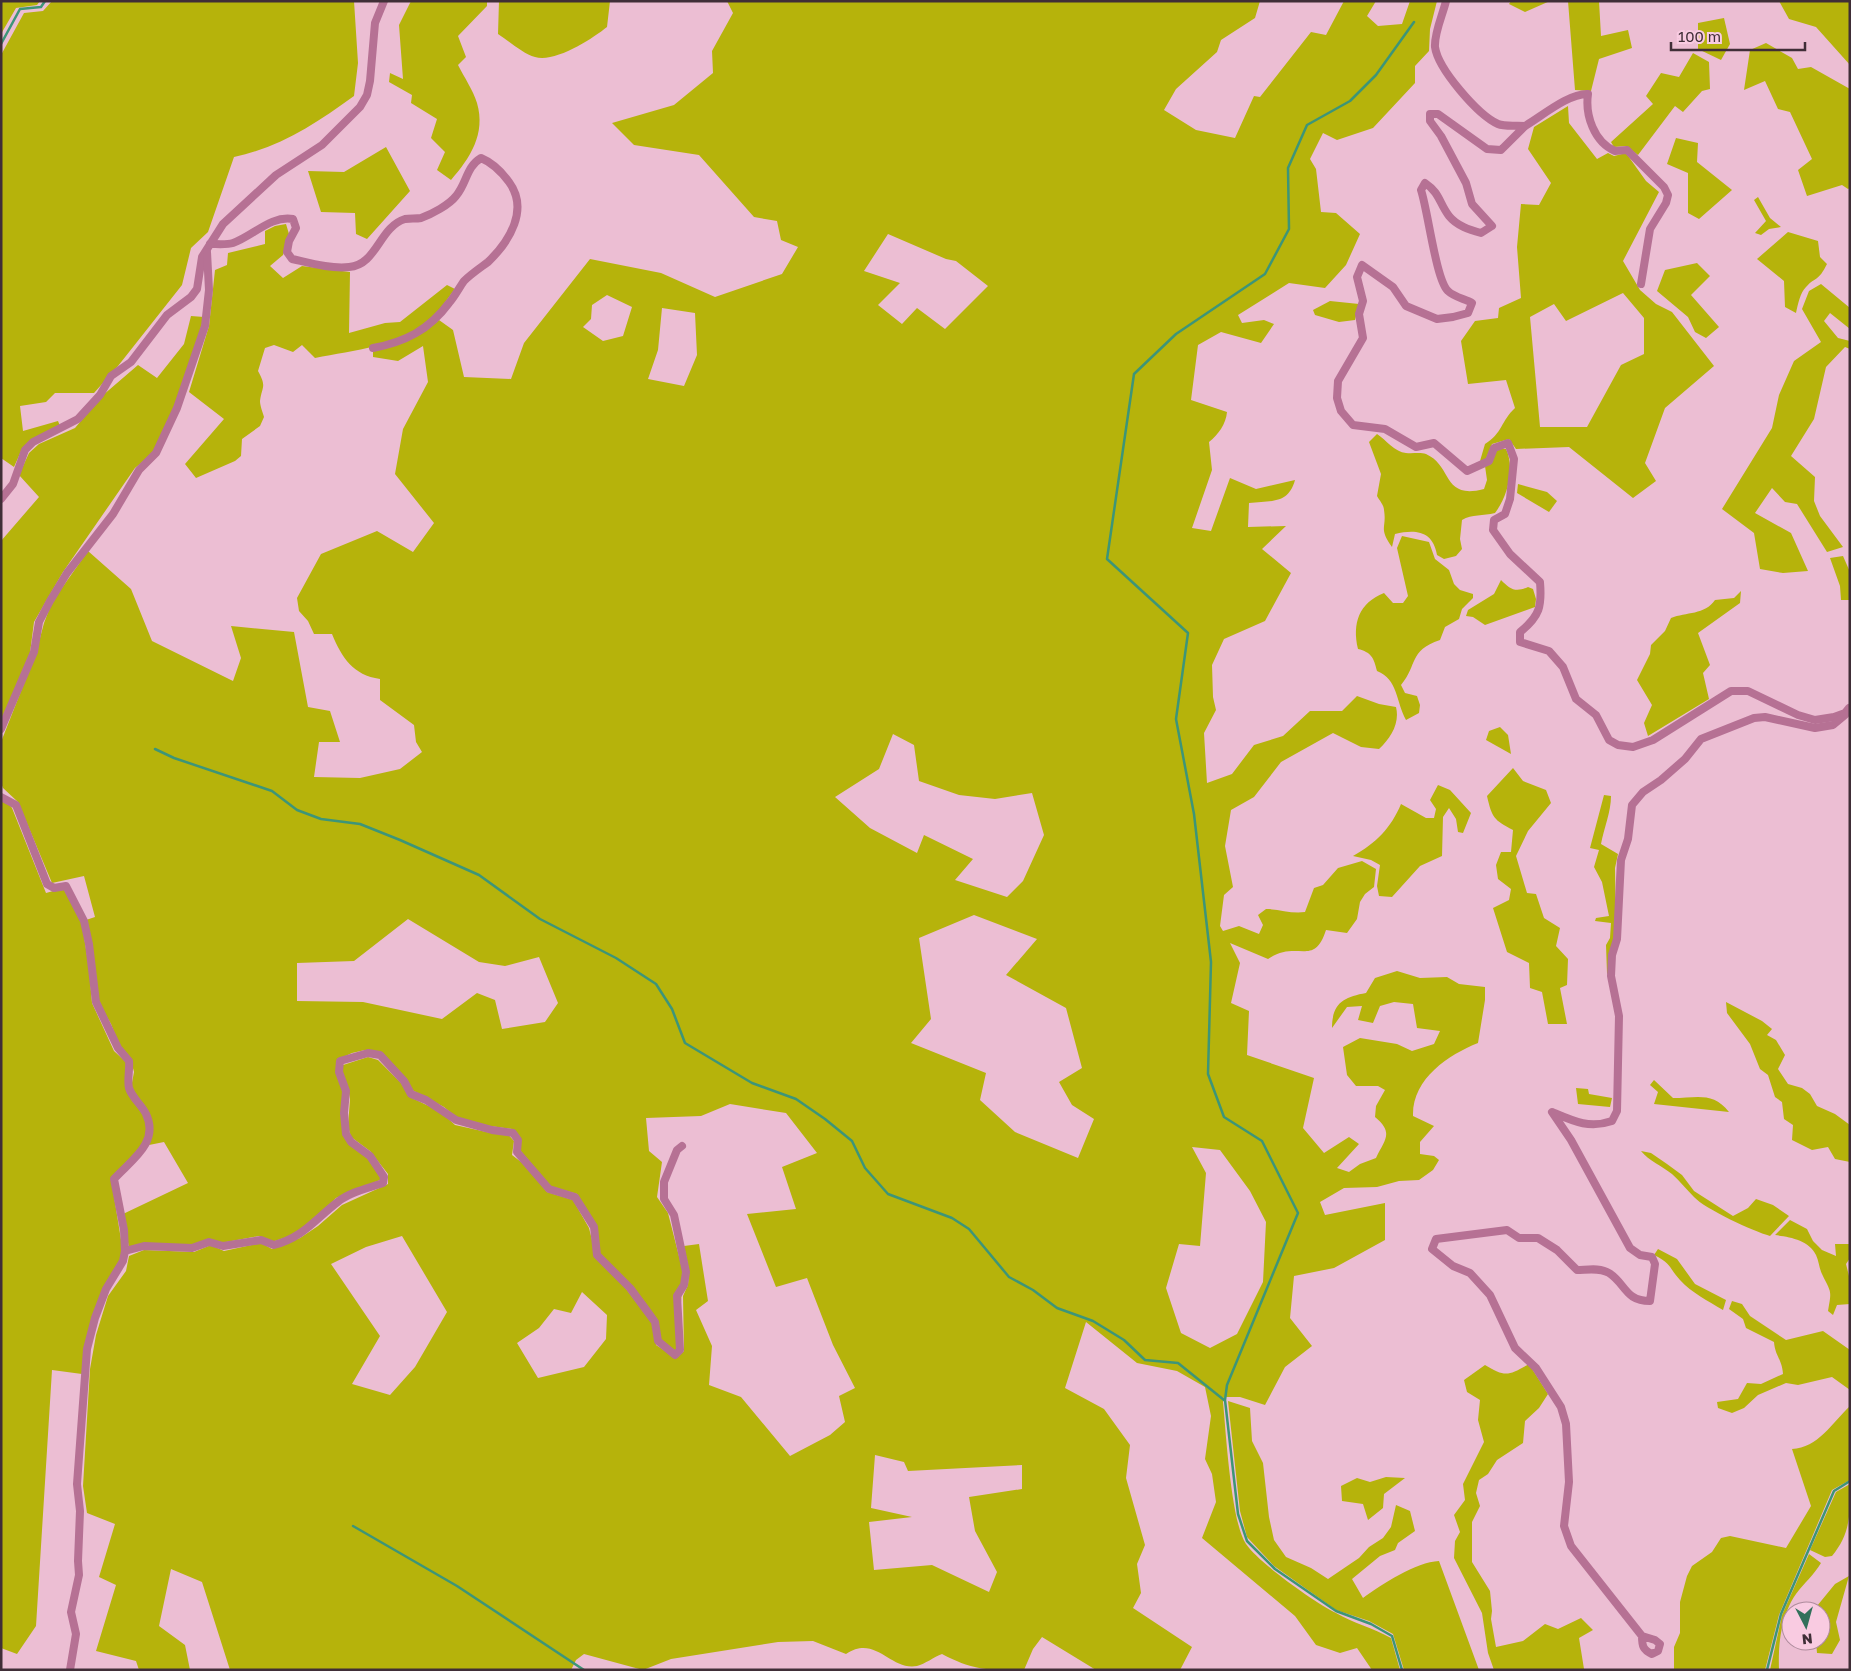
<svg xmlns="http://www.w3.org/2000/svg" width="1851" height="1671" font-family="'Golos Text',sans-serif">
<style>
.green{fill:#b6b30b;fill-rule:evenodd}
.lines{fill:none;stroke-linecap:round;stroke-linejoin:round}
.stream{stroke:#3d9578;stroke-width:2.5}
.minor{stroke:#b67194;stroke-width:8}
</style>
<rect width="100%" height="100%" fill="#ecbed3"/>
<g class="green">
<path d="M1,1H40L37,5L16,8L1,34Z"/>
<path d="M52,1H354L358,63L354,96C315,124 281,147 234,157L208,232L191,248L182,285L118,366L94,393H55L46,402L20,406L23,431L58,421L60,426L22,449L14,467L1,458V55L24,13L43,11Z"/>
<path d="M411,1H487V6L458,36L466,57L458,65C464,77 473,90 477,103C486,134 470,158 451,180L437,170L445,152L431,138L437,119L411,103L412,95L389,82L390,73L403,79L399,25Z"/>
<path d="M499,1H610L607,27C592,39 555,63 535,57C523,54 509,41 498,34Z"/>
<path d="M727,1H1260L1255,18L1221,40L1217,52L1176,89L1164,110L1196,130L1235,138L1254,96L1260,97L1311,32L1326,35L1344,1H1376L1367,16L1378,26L1402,24L1410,1H1437L1430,29L1429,51L1415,66V83L1373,128L1337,140L1323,133L1310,159L1316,169L1321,212L1336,213L1360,234L1346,265L1325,288L1289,283L1238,315L1242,323L1264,320L1274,324L1261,343L1221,332L1198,345L1191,400L1227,412C1226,424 1218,435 1209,442L1212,470L1192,528L1211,531L1230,478L1256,489L1295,480C1288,505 1271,500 1249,503L1248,527L1286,526L1262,549L1291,573L1265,621L1224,639L1212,665L1213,697L1216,710L1204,733L1207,783L1232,774L1254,745L1283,736L1310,711H1342L1357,696L1379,704L1396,707C1400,723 1391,738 1379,749L1361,747L1333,733L1281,762L1254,797L1231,810L1225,846L1233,887L1224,895L1220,926L1223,931L1239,926L1259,934L1263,925L1258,915L1266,909C1280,909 1291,914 1305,912L1314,888L1323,885L1338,868L1362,861L1376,869L1374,887L1365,894L1360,902L1357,919L1347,933L1326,930C1314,968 1297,939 1268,959L1230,943L1240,963L1231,1003L1249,1011L1247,1055L1314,1078L1303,1128L1324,1153L1349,1137L1359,1144L1337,1168L1349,1172L1360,1164L1376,1158C1385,1139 1394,1133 1375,1117L1376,1106L1385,1090L1378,1086H1356L1347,1075L1343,1047L1360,1038L1397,1044L1412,1051L1434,1044L1440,1031L1417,1028L1413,1004L1394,1002L1380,1006L1373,1023L1358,1020L1362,1006L1347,1007L1332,1028C1332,1003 1344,997 1366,993L1375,978L1397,971L1420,978L1447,977L1459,984L1485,987V1000L1478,1043C1448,1055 1412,1079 1413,1116L1434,1126L1420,1142V1154L1434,1156L1439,1160L1433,1170L1419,1180L1399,1181L1377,1187L1344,1188L1320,1202L1325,1215L1385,1203V1240L1334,1268L1294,1276L1290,1318L1312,1346L1285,1367L1265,1405L1240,1397H1224L1223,1402C1226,1432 1231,1522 1246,1544C1259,1563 1314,1602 1336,1613C1353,1623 1373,1628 1391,1638L1400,1670H1372L1357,1648L1340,1653L1316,1645L1295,1616L1202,1538L1216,1502L1212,1474L1205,1459L1211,1416L1205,1387L1177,1371L1137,1363L1086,1322L1065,1388L1104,1409L1130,1445L1126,1478L1145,1545L1137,1564L1141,1593L1133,1608L1192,1647L1180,1670H1096L1042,1637L1033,1649L1024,1670C989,1670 974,1671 942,1654C934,1657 925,1664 917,1666C890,1671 876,1634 846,1654L813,1641L778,1642L671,1659L643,1670L584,1654L576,1660L571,1670H230L202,1582L171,1569L159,1626L185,1645L190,1670H139L136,1661L96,1651L116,1585L99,1577L115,1524L87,1513L83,1486L90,1369L96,1335L108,1296L126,1271L129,1256L144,1250L194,1252L211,1245L224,1251L261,1243L272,1249L300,1238L318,1226L342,1205L388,1184V1174L370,1151L351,1137L348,1126L350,1099L348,1088L343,1079V1065L368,1057L378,1060L401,1083L410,1097L441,1112L455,1125L491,1133H507L514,1141L512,1155L525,1165L547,1192L573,1200L589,1228L596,1256L620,1281L654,1325L656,1345L676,1358L684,1351L683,1296L688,1285L689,1270L684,1246L699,1244L708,1301L696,1310L712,1346L709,1385L741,1397L790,1456L830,1435L845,1422L839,1396L855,1388L833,1345L807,1278L776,1287L747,1214L796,1209L782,1167L817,1153L786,1113L730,1104L701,1116L646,1118L649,1151L662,1162L657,1197L668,1213L683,1272L678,1349L675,1352L659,1340L657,1320L599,1253L596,1225L577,1194L550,1186L519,1149L512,1129L490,1126L456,1117L444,1107L412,1090L388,1063L365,1050L352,1053L337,1060L336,1073L344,1092V1137L369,1159L381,1176L380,1180L336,1198L313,1222L296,1234L272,1242L259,1236L221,1243L129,1248L123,1214L188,1183L164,1142L149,1145L153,1132L131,1088L134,1072L131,1060L119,1045L111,1024L98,1002L92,942L86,920L95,917L84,876L52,883L18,802L3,788L1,783V742L36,653L44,623L52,602L88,551L131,589L152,641L233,681L241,658L231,626L294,632L308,707L330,711L340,742H319L314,777L360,778L400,769L422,752L416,742L414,725L380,700V679C353,675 342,658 332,634H314L308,621L299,611L297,598L321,554L377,531L413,552L434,523L395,474L403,429L428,382L423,346L398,361L373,357V351C402,346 416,338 439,320L453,330L464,377L511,379L524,343L590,259L661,273L715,297L782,274L798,247L781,240L777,221L754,217L699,155L634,145L612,123L674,105L713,73L712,51L733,13ZM888,234L946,259L956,261L988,286L945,329L917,308L902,324L878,305L900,283L864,271ZM607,295L632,307L623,336L603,341L583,327L591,319L592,305ZM662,308L695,313L697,355L684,386L648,379L658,350ZM893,734L914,745L919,781L959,795L995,799L1032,793L1044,835L1023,881L1007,897L955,880L973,859L924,835L917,853L870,828L835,797L879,769ZM974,915L1037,939L1006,975L1066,1008L1082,1068L1059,1082L1072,1105L1094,1119L1078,1158L1015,1132L980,1100L986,1073L911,1043L931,1019L919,938ZM408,919L479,962L505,966L539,957L558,1003L545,1022L502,1029L495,1000L477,993L442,1019L363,1002L297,1001V963L354,961ZM1192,1147L1220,1150L1250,1191L1266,1222L1263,1282L1237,1334L1210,1348L1181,1333L1166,1288L1179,1244L1200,1246L1206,1173ZM402,1236L447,1312L415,1367L390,1395L352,1384L380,1336L331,1264L366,1247ZM582,1292L607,1315L606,1339L584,1367L538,1378L517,1343L539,1328L554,1309L571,1313ZM875,1455L904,1462L908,1471L1022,1465V1489L969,1497L975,1531L997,1572L989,1592L932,1565L874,1570L869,1522L912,1517L871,1508Z"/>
<path d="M1511,1H1550L1525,12L1509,4Z"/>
<path d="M1568,1H1599L1601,36L1628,30L1632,48L1599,59L1591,91L1575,90Z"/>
<path d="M1779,1H1850V65L1816,27L1789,19Z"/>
<path d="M1724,18L1730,44L1721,60L1698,49V23Z"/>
<path d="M1766,43L1792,58L1798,69L1811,67L1850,89V188L1848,189L1842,185L1807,196L1798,170L1812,159L1790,112L1778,109L1765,81L1744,90L1750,50Z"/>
<path d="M1693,53L1709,62L1710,89L1702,91L1683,112L1675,106L1638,155L1626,146L1614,147L1611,142L1653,104L1646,96L1661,73L1679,77Z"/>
<path d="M1568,106L1569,123L1597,159L1608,153L1614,156L1626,153L1646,181L1659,192L1623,261L1640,290L1656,304L1672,312L1714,366L1665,408L1645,463L1656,481L1633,498L1569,447L1516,449L1509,439L1492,444L1486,459L1480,461L1485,444C1502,434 1501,421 1515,408L1506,380L1468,384L1461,341L1475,321L1498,318L1499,308L1521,298L1517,247L1521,204L1539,205L1551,183L1528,149L1534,127ZM1623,293L1644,318V354L1621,365L1587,427H1540L1530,317L1554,304L1566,321Z"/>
<path d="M1676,138L1698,143L1697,162L1732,190L1699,219L1688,213V173L1667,164Z"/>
<path d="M386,147L410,191L367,239L356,234L355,213L321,212L308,171L344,172Z"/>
<path d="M1758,197L1770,218L1781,227L1769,229L1761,235L1755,233L1766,221L1754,200Z"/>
<path d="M286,224L289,234L283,255L270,266L283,278L302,266L350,272L349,333L385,323L400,322L447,285L455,289C447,299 440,311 431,319C400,347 354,350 315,358L302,345L293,352L274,345L265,348L258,371C267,387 262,386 260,401C260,406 263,413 264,417L260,426L242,439L241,456L235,461L196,478L185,464L224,419L189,392L209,326L215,270L227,265L228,253L265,244V231L275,226Z"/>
<path d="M1788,232L1818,241L1820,257L1827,264C1818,282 1816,276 1806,287C1800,293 1798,304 1796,313L1785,307L1784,281L1757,259Z"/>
<path d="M1697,263L1710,276L1691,295L1719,327L1706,338L1695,332L1688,317L1657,291L1665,270Z"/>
<path d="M1821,284L1850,308V329L1830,313L1824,321L1838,338L1850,341V349L1845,347L1826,367L1814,419L1791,456L1815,477L1814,501L1820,516L1843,547L1827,552L1797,504L1785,502L1772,488L1755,513L1791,533L1808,571L1783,573L1760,569L1754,533L1722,509L1772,428L1779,395L1794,361L1821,342L1802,309L1809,291Z"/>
<path d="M1330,301L1359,304L1355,320L1339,322L1315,315L1313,310Z"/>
<path d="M191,316L204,317L182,391L155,452L135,468L63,572L34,622L30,653L1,721V541L39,497L19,475L29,453L39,444L75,428L102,396L138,365L157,378L184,344Z"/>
<path d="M1377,434C1386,440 1395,452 1406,453C1412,454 1420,452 1426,454C1453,466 1442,500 1484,489L1487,480L1485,466L1495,449H1506C1515,468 1508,496 1495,513C1483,516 1472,514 1462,520L1460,539L1462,549L1456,556L1444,559L1437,555C1433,531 1416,529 1395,534L1392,547C1378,527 1387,529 1384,510C1384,505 1379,500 1377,496L1381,474L1369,442Z"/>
<path d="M1518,484L1547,492L1557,501L1549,512L1517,493Z"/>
<path d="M1402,536L1429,542L1435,559L1449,570L1454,584L1460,590L1473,594V598L1462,609L1459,619L1445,627L1440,640C1408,651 1418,665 1401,685L1405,693L1417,696L1420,705L1419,713L1406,720C1396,702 1398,679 1377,671C1374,658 1371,652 1358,649C1352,623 1359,603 1384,593L1393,603H1403L1408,596L1397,548Z"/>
<path d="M1843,556L1850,572V600H1841L1840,586L1830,558Z"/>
<path d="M1501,580C1510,589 1515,593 1528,587L1533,589L1536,599L1535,607L1485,625L1473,617L1466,616L1468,610L1494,594Z"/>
<path d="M1741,591L1740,603L1698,633L1710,665L1703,673L1709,699L1648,736L1644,723L1652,705L1637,680L1650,654L1651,645L1665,631L1671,618C1686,612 1705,615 1715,600L1734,598Z"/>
<path d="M1500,727L1508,735L1511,754L1486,740L1489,731Z"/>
<path d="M1513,768L1523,781L1546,790L1551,803L1528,831L1516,856L1527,893L1536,894L1544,918L1560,928L1556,946L1568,959L1567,985L1560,988L1567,1024H1548L1542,992L1530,988L1529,963L1507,952L1493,908L1509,900L1511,889L1498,879L1496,865L1501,852H1511L1513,830C1494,820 1492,818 1487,796Z"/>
<path d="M1438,785L1450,790L1471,813L1463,833L1458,832L1456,819L1449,808L1443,817L1442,856L1420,866L1392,897L1379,896L1377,886L1380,865L1371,860L1353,856C1376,843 1391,828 1401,804L1426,818H1434L1436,809L1430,800Z"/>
<path d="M1604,795L1611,796C1611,812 1604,828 1601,844L1618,854L1615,868L1616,935L1609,976L1607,973L1606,945L1610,938L1611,923L1595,921L1596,918L1609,916L1602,882L1594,867L1599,850L1590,848Z"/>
<path d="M1,801L7,802L12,808L46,893L64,888L82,924L89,968L92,1003L114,1051L127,1063L126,1090L143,1115L147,1126L146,1136L142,1146L111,1178L123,1252L121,1262L103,1289L82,1374L52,1370L36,1626L17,1654L1,1648Z"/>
<path d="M1726,1002L1762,1021L1772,1029L1767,1035L1776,1040L1785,1055L1778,1069L1788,1084L1802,1088L1810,1094L1817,1106L1835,1114L1850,1125V1162L1835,1159L1828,1147L1812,1150L1792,1140L1793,1125L1784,1119L1782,1102L1775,1097L1768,1075L1760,1069L1750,1044L1727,1013Z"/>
<path d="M1654,1080L1673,1098C1696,1098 1713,1091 1729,1112L1654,1104L1658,1092L1650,1085Z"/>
<path d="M1576,1088L1588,1089L1589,1094L1612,1098L1610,1107L1578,1104Z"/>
<path d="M1641,1151L1651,1153L1667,1164L1682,1175L1694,1191L1733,1216L1748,1208L1756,1199L1773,1205L1789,1216L1770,1236C1753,1231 1705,1209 1694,1197C1686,1189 1680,1181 1672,1174C1662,1166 1649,1161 1641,1151Z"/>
<path d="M1790,1220L1807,1229L1813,1241L1822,1250L1836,1256L1835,1244H1849L1850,1258L1846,1264L1850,1280V1304L1837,1305L1833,1315L1828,1311C1832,1289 1831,1293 1822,1274C1819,1268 1819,1261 1816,1255C1809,1240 1790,1237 1775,1235Z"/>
<path d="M1658,1249L1677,1259L1695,1284L1726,1300L1723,1310C1708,1301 1692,1293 1680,1280C1669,1268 1672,1264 1654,1255Z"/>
<path d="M1732,1301L1742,1304L1750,1316L1786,1340L1823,1331L1850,1350V1390L1832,1377L1798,1385L1786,1383L1758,1395L1744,1408L1732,1413L1718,1408L1717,1402L1738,1399L1747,1383L1761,1384L1783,1374C1782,1359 1775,1356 1774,1342L1746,1328L1743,1319L1729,1309Z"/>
<path d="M1529,1364L1548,1394L1539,1408L1525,1421L1523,1443L1497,1460L1488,1474L1479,1480L1476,1493L1480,1506L1472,1522V1562L1490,1591L1492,1611L1491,1619L1496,1647L1523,1641L1545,1624L1558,1629L1581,1618L1593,1630L1579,1638L1584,1669L1494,1670L1488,1653L1482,1613L1454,1558L1455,1541L1460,1532L1454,1515L1465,1500L1463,1484L1484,1442L1478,1420L1480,1400L1467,1392L1464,1380L1485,1365C1506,1378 1509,1375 1529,1364Z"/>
<path d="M1228,1401L1250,1408L1252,1441L1263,1463L1269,1517L1274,1540L1286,1557L1311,1568L1328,1579L1359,1558L1369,1547L1383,1538L1391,1527L1396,1505L1410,1511L1415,1531L1398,1543L1395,1550L1380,1556L1352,1579L1363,1598C1382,1584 1416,1562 1439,1561L1479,1670H1404L1393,1634L1369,1621L1336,1610L1274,1566L1247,1537L1240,1511Z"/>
<path d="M1850,1406V1480L1832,1490L1779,1615L1765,1670H1674V1647L1680,1633V1602L1687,1576L1692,1566L1712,1552L1721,1538L1730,1536L1786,1548L1811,1506L1792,1449C1818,1448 1832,1423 1850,1406Z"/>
<path d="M1386,1477L1405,1478L1384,1494L1383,1508L1368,1520L1363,1504L1342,1501L1341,1486L1357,1478L1370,1482Z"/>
<path d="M1850,1484C1850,1514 1851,1533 1832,1556L1825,1557L1810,1550L1836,1492Z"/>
<path d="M1809,1554L1821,1563C1814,1575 1804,1583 1796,1594C1781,1615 1778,1645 1779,1670H1770L1782,1615Z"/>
<path d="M1849,1576L1836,1622L1840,1640L1832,1654L1817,1653L1816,1641H1821V1611H1817V1606L1835,1584Z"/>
</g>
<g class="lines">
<g class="stream">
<path d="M1,44L20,9L41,7L45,1"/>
<path d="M155,749L174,758L272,791L297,810L321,819L360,824L400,840L479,875L540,919L616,958L656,984L672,1009L685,1043L752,1083L796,1099L825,1119L852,1141L865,1168L888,1194L952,1218L969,1229L1009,1277L1033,1290L1057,1308L1093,1321L1124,1340L1145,1360L1178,1363L1224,1400"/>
<path d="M353,1526L457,1586L584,1670"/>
<path d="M1402,1670L1392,1636L1371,1624L1336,1611L1275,1569L1247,1541L1238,1514L1225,1400L1227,1385L1298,1213L1262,1141L1224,1117L1208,1074L1211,962L1194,814L1176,719L1188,633L1107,559L1134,374L1176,334L1265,274L1289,229L1288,168L1307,125L1350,101L1376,75L1414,22"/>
<path d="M1767,1670L1781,1614L1834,1491L1850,1481"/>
</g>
<g class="minor">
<path d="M1446,1C1443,14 1434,33 1435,47C1438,69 1478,115 1498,124C1505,127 1517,125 1525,126L1501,150L1487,149L1438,114H1430V121L1441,136L1466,183L1472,204L1492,226L1481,233C1470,230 1457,226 1449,216C1439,203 1440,193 1425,183L1421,190C1428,211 1436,280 1448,291C1454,297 1465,299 1472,303L1468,313L1453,317L1437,319L1406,306L1393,287L1362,265L1357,277L1363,301L1359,314L1363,338L1338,381L1337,398L1341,411L1353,425L1385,429L1416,447L1434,443L1467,471L1489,461L1494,448L1508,443L1514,459L1510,499L1505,514L1494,520L1493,530L1510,554L1540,582C1542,606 1540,616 1520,632V642L1549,651L1563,667L1576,699L1596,715L1609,740L1618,745L1633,747L1653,740L1731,691H1748L1798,715L1815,720L1834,717L1845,713L1849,708"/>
<path d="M1525,126C1542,116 1569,93 1588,94C1585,115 1594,142 1615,151L1627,150L1664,187L1668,195L1666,203L1650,229L1641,284"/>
<path d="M210,244C217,244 227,245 233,243C253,236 271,215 293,219L296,228L289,241L287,252L292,259C310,263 331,269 349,267C377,265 379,227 405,219C410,218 416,219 421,218C432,214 449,205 456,196C467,183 466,167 481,158C493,163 501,171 509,182C529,209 510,241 488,262C480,268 471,274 464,281C459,288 455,296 449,303C429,330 405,342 373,348"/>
<path d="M1,499L13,484L25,450L33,442L78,419L100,395L111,376L131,362L167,315L191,297L197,289L202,257L223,224L276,175L322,145L360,107L367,95L370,81L375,23L384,1"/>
<path d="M1,729L34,652L39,622L50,601L67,573L113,514L139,470L156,453L177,408L205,326L209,290L207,252"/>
<path d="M1,797L16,805L47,884L54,888L66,886L84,921L89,944L96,1002L118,1048L129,1061C130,1069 127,1080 129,1088C132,1098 142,1105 146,1114C160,1143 130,1161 114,1179L124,1230L125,1251L123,1261L106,1289L95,1318L87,1349L77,1484L80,1511L78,1561L79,1575L71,1612L76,1634L70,1670"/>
<path d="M125,1251L144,1246L192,1248L209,1242L223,1246L261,1240L274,1245C304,1237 315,1219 339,1201C350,1192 369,1188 383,1183L384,1177L370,1156L351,1142L346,1134L344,1113L346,1091L339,1072L340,1061L368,1053L380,1055L404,1081L411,1094L426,1100L456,1120L492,1130L513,1133L518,1140L517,1152L549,1189L575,1197L594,1227L597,1255L630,1288L647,1311L655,1322L658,1341L675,1355L680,1350L677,1296L684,1285L686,1272L674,1215L664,1199V1182L677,1150L682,1146"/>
<path d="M1642,1636L1655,1640L1660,1644L1658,1651L1652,1654C1643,1650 1642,1646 1642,1636L1571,1546L1564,1526L1569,1482L1566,1424L1561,1407L1536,1368L1515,1348L1490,1295L1470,1273L1453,1266L1432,1249L1436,1239L1507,1230L1519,1238H1538L1557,1250L1577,1270C1586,1270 1600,1267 1609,1273C1626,1284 1625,1301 1650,1301L1655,1264L1652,1257L1640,1255L1630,1248L1571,1140L1552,1112C1573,1121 1589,1129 1612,1121L1617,1111L1619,1016L1611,976L1612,955L1617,939L1621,860L1628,839L1632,805L1643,792L1661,780L1685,759L1701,739L1754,718L1765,717L1815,728L1833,725L1845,715"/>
</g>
</g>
<rect width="1851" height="1671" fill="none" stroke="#402e37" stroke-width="5"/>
<g transform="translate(1806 1626) rotate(174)"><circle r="24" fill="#f9cbe1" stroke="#af8c9d"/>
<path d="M0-4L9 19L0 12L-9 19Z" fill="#33705b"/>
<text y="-8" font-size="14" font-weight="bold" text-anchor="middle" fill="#402e37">N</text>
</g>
<path d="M1671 42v8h134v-8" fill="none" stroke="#402e37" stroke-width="2.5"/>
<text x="1678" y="42" font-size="15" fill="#402e37" stroke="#f9cbe1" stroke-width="4" paint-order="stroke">100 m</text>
</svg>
